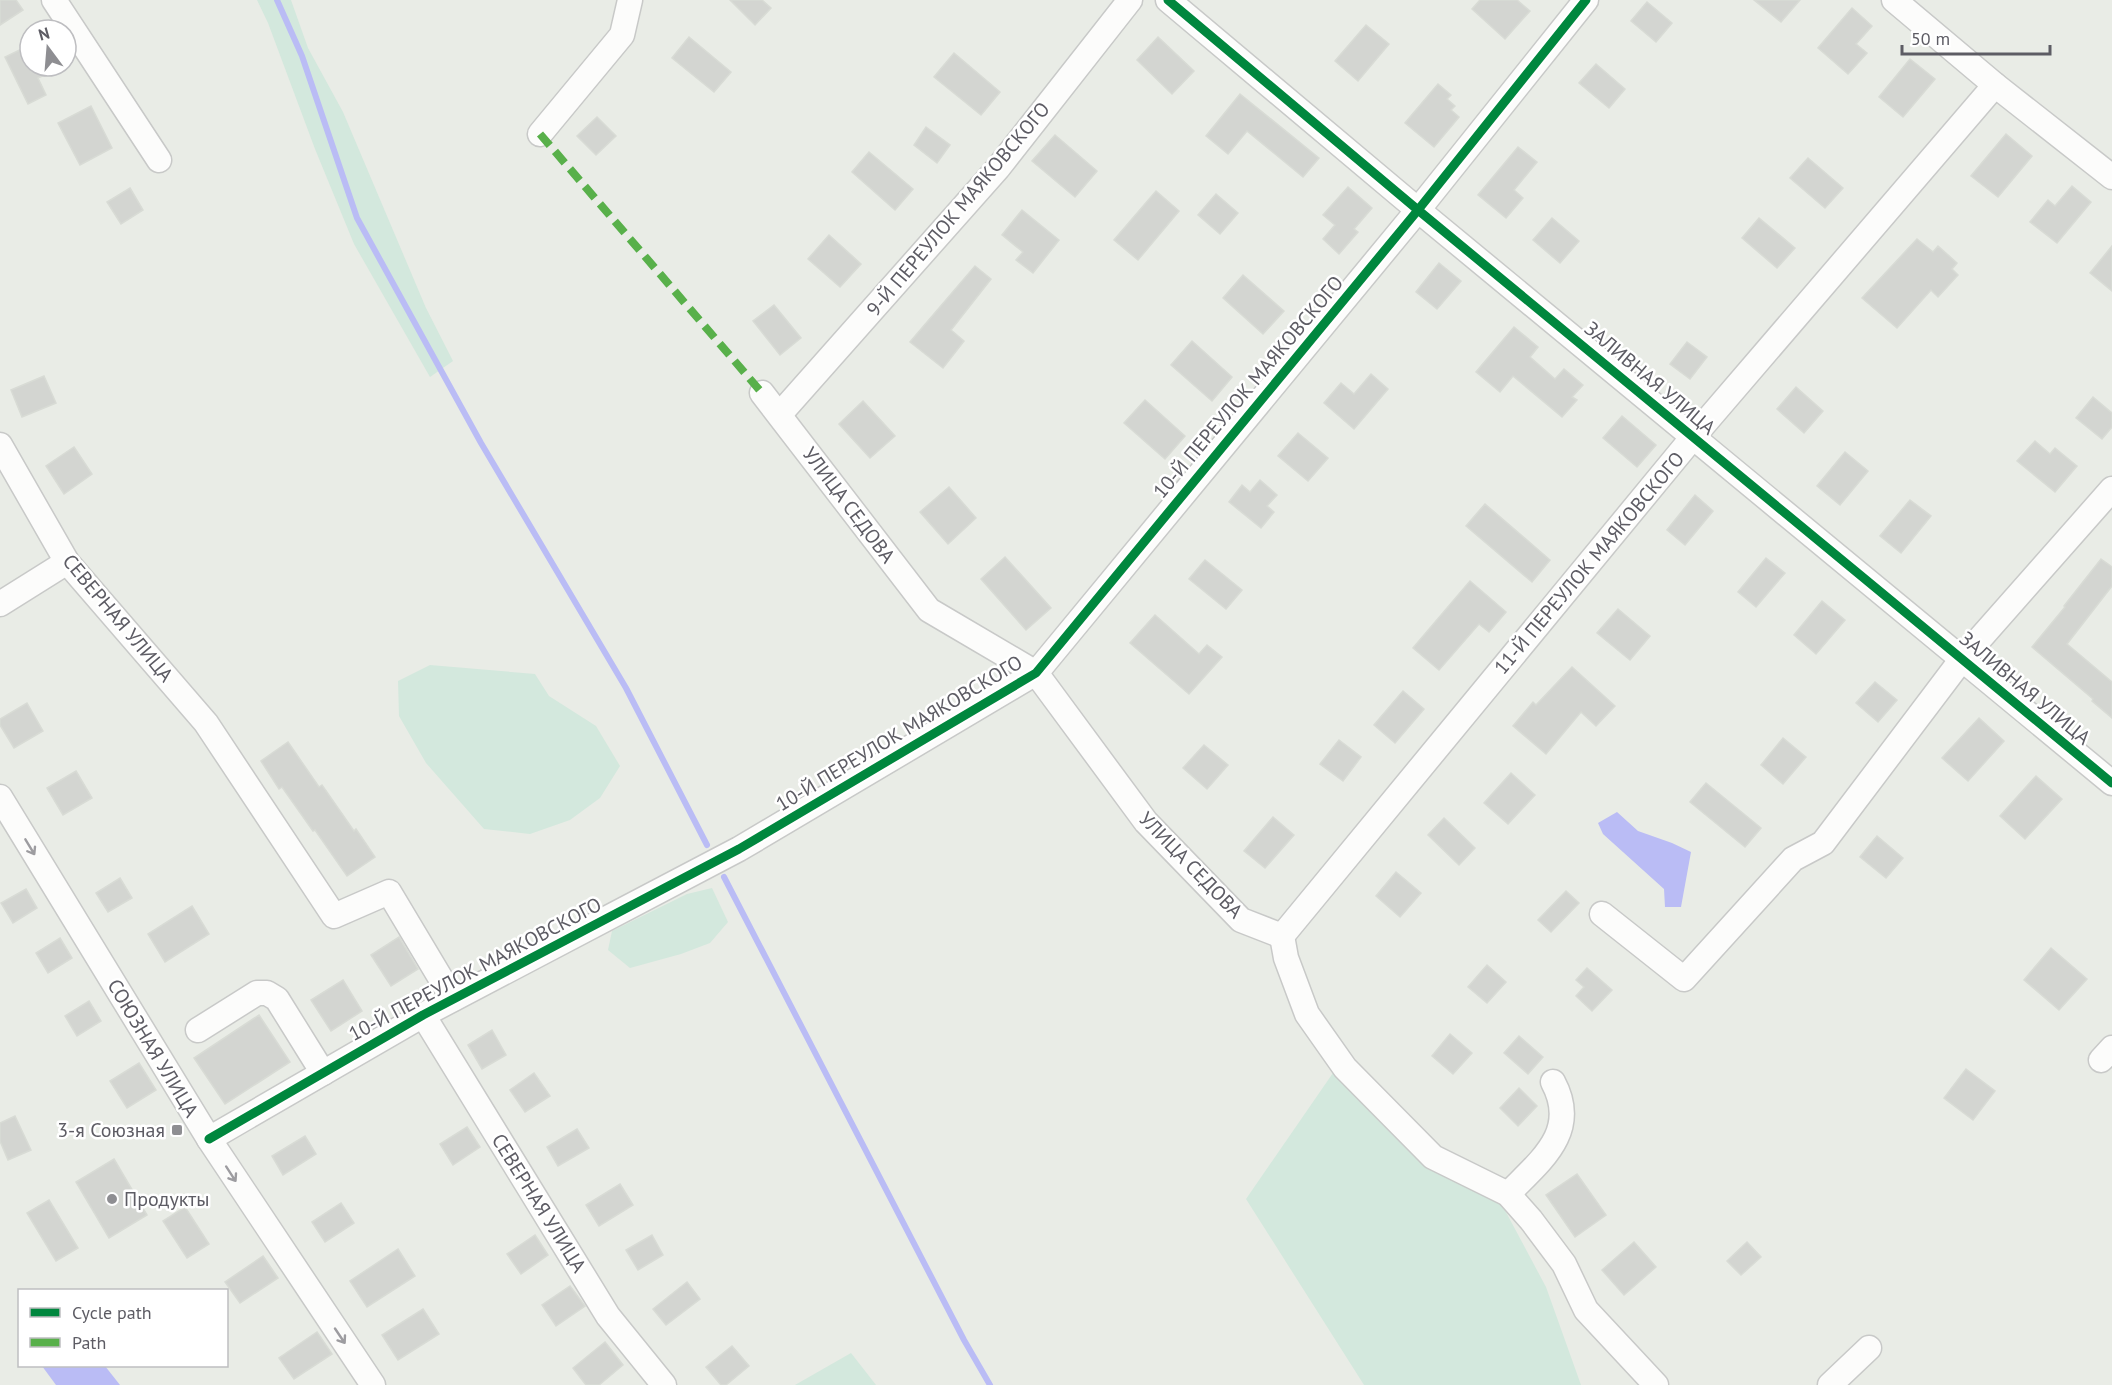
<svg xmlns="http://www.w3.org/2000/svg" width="2112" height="1385" font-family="'PT Sans',sans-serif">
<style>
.green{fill:#d3e8dd}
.water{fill:#babcf5}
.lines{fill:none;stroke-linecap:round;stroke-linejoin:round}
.stream{stroke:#babcf5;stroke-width:6}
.building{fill:#d3d5d1;stroke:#d8dbd5;stroke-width:1.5}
.minor-casing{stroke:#c8c9c8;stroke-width:27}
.minor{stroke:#fcfcfb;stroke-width:24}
.quiet{stroke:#58b04a;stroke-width:8;stroke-dasharray:15 8;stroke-linecap:butt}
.cycleway-casing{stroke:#fff;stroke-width:13}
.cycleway{stroke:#00873e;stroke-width:9}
.oneway{stroke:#9d9ca0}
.poi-dot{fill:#8e8e92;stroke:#fff;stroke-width:2}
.labels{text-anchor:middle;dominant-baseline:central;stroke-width:5;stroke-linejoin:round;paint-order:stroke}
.street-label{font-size:20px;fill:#5d5c64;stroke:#fff}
.poi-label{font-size:20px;fill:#5d5c64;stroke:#fff;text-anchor:end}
</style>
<rect width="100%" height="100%" fill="#e9ece6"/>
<g class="green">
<path d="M257,0H291L308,48L343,112L426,308L453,361L430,377L354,244L315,149L268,23Z"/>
<path d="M430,665L535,674L549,696L596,726L620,766L600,798L570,820L530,834L484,829L426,763L399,716L398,681Z"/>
<path d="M712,888L728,922L710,943L681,954L630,968L608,950L612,931L687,894Z"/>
<path d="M1335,1070L1421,1163L1500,1201L1546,1287L1581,1385H1364L1246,1199Z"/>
<path d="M851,1353L876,1385H795Z"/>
</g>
<g class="water">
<path d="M1617,812L1638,831L1672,843L1691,852L1681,907H1665L1664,889L1603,834L1598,823Z"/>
<path d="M42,1366H105L120,1385H56Z"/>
</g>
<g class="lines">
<g class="stream">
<path d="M277,0L302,56L357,218L481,443L626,688L707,845"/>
<path d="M724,877L964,1340L990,1385"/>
</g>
</g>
<g class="building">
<path d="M0,0H16L23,10L0,25Z"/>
<path d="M730,0H762L771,8L755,25Z"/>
<path d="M1480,0H1517L1530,11L1505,39L1472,9Z"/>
<path d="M1754,0H1800L1781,22Z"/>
<path d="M1647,2L1672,23L1656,42L1631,21Z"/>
<path d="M1852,8L1872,26L1856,44L1867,53L1848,74L1818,48Z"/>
<path d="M1366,25L1389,44L1358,81L1335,61Z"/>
<path d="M689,37L731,72L714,92L672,58Z"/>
<path d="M1158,37L1194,71L1172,94L1137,60Z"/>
<path d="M30,45V66H64L38,78L46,95L28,104L5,57Z"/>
<path d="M954,53L1000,92L981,115L934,77Z"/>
<path d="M1910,59L1935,79L1903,117L1879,97Z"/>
<path d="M1596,64L1625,89L1609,108L1579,83Z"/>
<path d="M1438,84L1451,95L1447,99L1455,106L1451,110L1459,117L1434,147L1405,123Z"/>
<path d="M1240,94L1319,158L1303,177L1247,131L1228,154L1206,136Z"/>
<path d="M91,106L112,148L80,165L58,123Z"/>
<path d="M597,117L616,136L596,155L577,136Z"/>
<path d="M926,127L950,145L937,163L914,145Z"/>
<path d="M2006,134L2032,156L1998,197L1971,176Z"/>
<path d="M1055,135L1097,171L1075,197L1032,161Z"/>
<path d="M1518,147L1537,162L1514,190L1523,198L1506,218L1478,195Z"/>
<path d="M869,152L913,189L895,210L852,172Z"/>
<path d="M1808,158L1843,188L1825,208L1790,178Z"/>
<path d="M2072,186L2091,202L2057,243L2030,222L2048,200L2055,206Z"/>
<path d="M1348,187L1372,208L1354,229L1358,232L1339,254L1323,239L1335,225L1323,215Z"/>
<path d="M130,188L143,210L121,224L107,202Z"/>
<path d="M1156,191L1179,211L1138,260L1114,240Z"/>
<path d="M1216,194L1238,213L1220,234L1198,215Z"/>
<path d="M1022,210L1059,240L1033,273L1016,260L1023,252L1002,235Z"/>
<path d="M1552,218L1579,241L1560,263L1533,240Z"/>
<path d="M1759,218L1795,248L1777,268L1742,238Z"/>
<path d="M829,235L861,264L840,287L808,259Z"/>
<path d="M1917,239L1933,252L1938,246L1957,263L1952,269L1958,275L1938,297L1931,290L1897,328L1862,298Z"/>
<path d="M2112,246V291L2090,273Z"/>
<path d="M1439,263L1461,281L1437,309L1416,292Z"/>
<path d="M975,266L991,279L951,330L964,341L943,368L910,342Z"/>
<path d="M1243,275L1284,311L1263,334L1223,298Z"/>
<path d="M774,305L801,338L780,355L753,321Z"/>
<path d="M1514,327L1538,347L1530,357L1555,379L1564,369L1583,385L1572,397L1577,400L1562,417L1513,376L1500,392L1476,372Z"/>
<path d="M1192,341L1232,377L1212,401L1171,365Z"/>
<path d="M1687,342L1707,357L1690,379L1670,364Z"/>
<path d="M1371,374L1388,389L1354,429L1324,403L1341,383L1354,394Z"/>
<path d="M44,376L56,403L22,417L11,390Z"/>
<path d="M1796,387L1823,411L1804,433L1777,409Z"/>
<path d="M2093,397L2112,413V427L2102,439L2076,418Z"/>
<path d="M1145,400L1185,436L1165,459L1124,423Z"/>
<path d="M863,401L895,436L870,458L839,424Z"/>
<path d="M1622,416L1656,445L1637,467L1603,438Z"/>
<path d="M1298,433L1328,458L1308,481L1278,456Z"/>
<path d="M2035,441L2050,454L2055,448L2077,466L2055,492L2017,461Z"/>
<path d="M74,447L92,474L64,494L46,466Z"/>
<path d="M1845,452L1868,471L1840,505L1817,486Z"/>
<path d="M1260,480L1277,495L1267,506L1274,512L1261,528L1229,502L1242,485L1250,492Z"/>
<path d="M949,487L976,518L948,544L920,512Z"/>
<path d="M1695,495L1713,511L1685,545L1667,530Z"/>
<path d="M1910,500L1931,516L1901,553L1880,536Z"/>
<path d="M1485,504L1550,560L1532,582L1466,526Z"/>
<path d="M1005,557L1051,608L1026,630L981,579Z"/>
<path d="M1766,558L1785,573L1756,607L1738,592Z"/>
<path d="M2101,559L2112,567V586L2067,644L2112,682V718L2092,701L2093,699L2032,647L2065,607L2064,606Z"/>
<path d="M1205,560L1242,590L1226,609L1189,579Z"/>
<path d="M1470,581L1506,612L1489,632L1479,624L1439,670L1413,648Z"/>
<path d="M1822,601L1845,620L1816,654L1794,635Z"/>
<path d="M1618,609L1650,636L1630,660L1597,633Z"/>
<path d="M1155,615L1199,654L1207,645L1222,657L1189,694L1130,643Z"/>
<path d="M1572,667L1615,706L1596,726L1581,712L1546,754L1513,726L1533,702L1536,705Z"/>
<path d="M1875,682L1897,700L1878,722L1856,703Z"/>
<path d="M1403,691L1424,709L1395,743L1374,725Z"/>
<path d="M27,703L43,731L14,748L0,725V719Z"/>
<path d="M1979,718L2004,741L1968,781L1942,758Z"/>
<path d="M1783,738L1806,757L1783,784L1761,765Z"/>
<path d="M1339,740L1361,757L1343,781L1320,764Z"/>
<path d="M288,742L319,787L322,785L354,831L356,829L375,857L347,876L315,830L313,831L282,787L279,789L261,761Z"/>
<path d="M1204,745L1228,765L1207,789L1183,768Z"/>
<path d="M76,771L92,798L63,815L47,788Z"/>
<path d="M1511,773L1535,795L1508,824L1484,803Z"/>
<path d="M2036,776L2062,799L2025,839L2000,816Z"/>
<path d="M1706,783L1761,828L1745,847L1690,802Z"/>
<path d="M1273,817L1294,835L1265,868L1244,851Z"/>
<path d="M1444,818L1475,848L1459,865L1428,835Z"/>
<path d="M1877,836L1903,858L1886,878L1860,857Z"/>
<path d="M1396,872L1421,893L1400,917L1376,896Z"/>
<path d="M120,878L132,898L108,912L96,893Z"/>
<path d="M26,889L37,908L13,923L1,903Z"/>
<path d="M1566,891L1579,903L1551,932L1538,920Z"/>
<path d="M192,906L209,934L165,962L148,934Z"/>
<path d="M399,937L418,969L391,986L371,955Z"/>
<path d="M60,938L72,958L48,973L36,953Z"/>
<path d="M2051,948L2087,979L2059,1010L2024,980Z"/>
<path d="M1487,965L1506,982L1487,1003L1468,987Z"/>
<path d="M1587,968L1612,990L1592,1011L1576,996L1584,987L1576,980Z"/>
<path d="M343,980L362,1011L331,1031L311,1000Z"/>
<path d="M89,1001L101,1021L77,1036L65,1016Z"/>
<path d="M259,1015L290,1062L225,1104L194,1058Z"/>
<path d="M492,1030L506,1055L482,1069L468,1045Z"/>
<path d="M1450,1034L1472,1053L1453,1074L1432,1056Z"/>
<path d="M1519,1036L1543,1057L1528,1074L1504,1053Z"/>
<path d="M139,1063L156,1090L127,1108L110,1081Z"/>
<path d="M1966,1069L1995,1091L1973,1120L1944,1098Z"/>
<path d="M534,1073L550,1096L525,1112L510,1090Z"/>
<path d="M1519,1088L1537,1106L1518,1126L1500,1108Z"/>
<path d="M15,1116L31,1150L8,1160L0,1141V1123Z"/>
<path d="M467,1127L480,1147L453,1165L440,1144Z"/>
<path d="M577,1129L589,1148L558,1166L547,1147Z"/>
<path d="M305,1136L316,1154L283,1175L272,1156Z"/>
<path d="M114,1159L147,1215L109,1238L76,1182Z"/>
<path d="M1577,1174L1606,1215L1575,1237L1546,1195Z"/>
<path d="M620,1184L633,1205L599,1226L586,1205Z"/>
<path d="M49,1200L78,1248L56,1261L27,1213Z"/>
<path d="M341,1203L354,1223L325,1242L312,1222Z"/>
<path d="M185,1207L209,1244L187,1258L163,1221Z"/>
<path d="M535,1235L548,1255L521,1274L507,1254Z"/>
<path d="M652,1235L663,1255L638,1270L626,1250Z"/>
<path d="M1634,1242L1656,1267L1624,1295L1602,1270Z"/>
<path d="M1747,1242L1761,1257L1741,1275L1727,1261Z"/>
<path d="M398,1249L415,1276L367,1307L350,1281Z"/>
<path d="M263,1256L278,1278L240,1303L225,1282Z"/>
<path d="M687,1282L700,1299L666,1325L653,1309Z"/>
<path d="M570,1286L585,1306L556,1326L542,1305Z"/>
<path d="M423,1309L439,1334L398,1360L382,1335Z"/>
<path d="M317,1332L332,1354L294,1379L279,1358Z"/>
<path d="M605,1342L623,1365L599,1385H586L573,1368Z"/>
<path d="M732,1346L749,1366L726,1385H721L706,1367Z"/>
</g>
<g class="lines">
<defs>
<g id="minor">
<path d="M54,0L159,160"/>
<path d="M1168,0L1418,210L2112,783"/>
<path d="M1894,0L1995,85L2112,177"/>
<path d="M540,134L622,35L630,0"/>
<path d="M762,393L929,610L1036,673L1146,822L1241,920L1282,936"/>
<path d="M780,414L998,168L1130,0"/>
<path d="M0,445L67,562L206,723L334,916L389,892L453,999"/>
<path d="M0,604L67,562"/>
<path d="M0,797L209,1139L373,1385"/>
<path d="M1602,914L1684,979L1793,859L1823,843L1962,659L2112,489"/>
<path d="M1282,936L1693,437L1995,85"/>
<path d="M1282,936L1286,958L1307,1014L1345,1068L1433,1157L1508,1194L1531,1220L1564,1264L1586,1310L1656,1385"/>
<path d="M423,1015L608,1316L664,1385"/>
<path d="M198,1030L257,993H267L277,999L323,1073"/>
<path d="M2101,1060L2112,1048"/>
<path d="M209,1139L423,1015L739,849L1036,673L1418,210L1586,0"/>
<path d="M1508,1194C1540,1161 1580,1132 1553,1082"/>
<path d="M1830,1385L1869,1348"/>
</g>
</defs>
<use href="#minor" class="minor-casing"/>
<use href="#minor" class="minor"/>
<path class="quiet" d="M540,134L762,393"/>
<defs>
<g id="cycleway">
<path d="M1168,0L1418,210L2112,783"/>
<path d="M209,1139L423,1015L739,849L1036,673L1418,210L1586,0"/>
</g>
</defs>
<use href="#cycleway" class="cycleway-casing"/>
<use href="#cycleway" class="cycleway"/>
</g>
<defs><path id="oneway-shaft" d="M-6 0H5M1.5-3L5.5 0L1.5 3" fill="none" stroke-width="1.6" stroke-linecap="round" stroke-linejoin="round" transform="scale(1.5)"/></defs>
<g class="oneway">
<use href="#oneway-shaft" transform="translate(30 847) rotate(59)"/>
<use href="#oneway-shaft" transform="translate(231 1174) rotate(57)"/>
<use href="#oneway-shaft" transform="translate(340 1336) rotate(56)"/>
</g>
<g class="poi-dot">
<rect x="171" y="1124" width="12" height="12" rx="3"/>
<circle cx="112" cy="1199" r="6"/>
</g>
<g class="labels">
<g class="street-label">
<text transform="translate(958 209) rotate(-50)">9-Й ПЕРЕУЛОК МАЯКОВСКОГО</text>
<text transform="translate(1650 378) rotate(40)">ЗАЛИВНАЯ УЛИЦА</text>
<text transform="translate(1248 387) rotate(-50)">10-Й ПЕРЕУЛОК МАЯКОВСКОГО</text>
<text transform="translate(849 505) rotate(53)">УЛИЦА СЕДОВА</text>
<text transform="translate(1589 563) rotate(-50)">11-Й ПЕРЕУЛОК МАЯКОВСКОГО</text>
<text transform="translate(118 618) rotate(50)">СЕВЕРНАЯ УЛИЦА</text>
<text transform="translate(2025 688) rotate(40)">ЗАЛИВНАЯ УЛИЦА</text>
<text transform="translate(899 733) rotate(-31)">10-Й ПЕРЕУЛОК МАЯКОВСКОГО</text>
<text transform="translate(1191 865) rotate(46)">УЛИЦА СЕДОВА</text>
<text transform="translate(475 969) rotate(-28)">10-Й ПЕРЕУЛОК МАЯКОВСКОГО</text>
<text transform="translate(153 1048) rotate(59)">СОЮЗНАЯ УЛИЦА</text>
<text transform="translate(539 1203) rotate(58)">СЕВЕРНАЯ УЛИЦА</text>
</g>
<g class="poi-label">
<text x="165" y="1130">3-я Союзная</text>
<text x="124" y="1199" text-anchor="start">Продукты</text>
</g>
</g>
<rect x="18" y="1289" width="210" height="78" fill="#ffffff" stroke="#bebec1" stroke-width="1.5"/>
<rect x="30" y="1308" width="30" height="9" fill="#00873e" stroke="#bebec1" stroke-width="1.5"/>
<text x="72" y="1319" font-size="18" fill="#5d5c64">Cycle path</text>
<rect x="30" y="1338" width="30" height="9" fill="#58b04a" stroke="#bebec1" stroke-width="1.5"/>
<text x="72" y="1349" font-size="18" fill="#5d5c64">Path</text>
<g transform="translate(48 48) rotate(344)"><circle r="28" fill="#ffffff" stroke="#bebec1" stroke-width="1.5"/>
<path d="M0-4.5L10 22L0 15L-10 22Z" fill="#8e8e92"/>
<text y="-9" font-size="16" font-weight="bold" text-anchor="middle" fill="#5d5c64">N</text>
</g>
<path d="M1902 45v9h148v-9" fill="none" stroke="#5d5c64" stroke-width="3"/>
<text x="1911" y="45" font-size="18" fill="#5d5c64" stroke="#ffffff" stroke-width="4.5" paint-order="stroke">50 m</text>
</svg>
